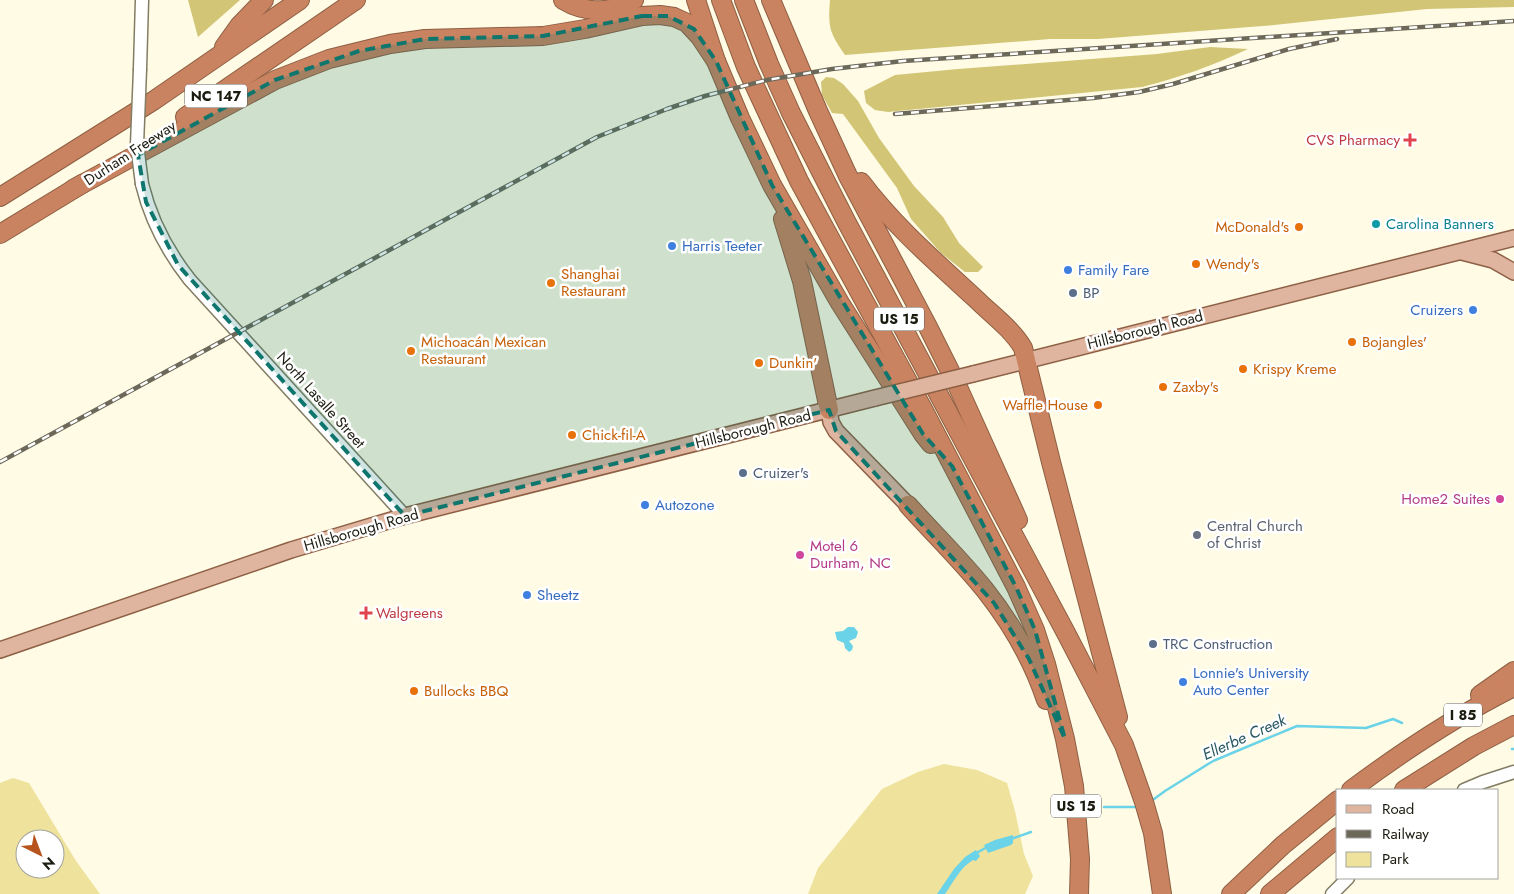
<svg xmlns="http://www.w3.org/2000/svg" width="1514" height="894" font-family="Jost,sans-serif">
<style>
.green{fill:#eee29d;fill-rule:evenodd}
.forest{fill:#d2c576}
.water{fill:#6bd3e8}
.lines{fill:none;stroke-linecap:round;stroke-linejoin:round}
.stream{stroke:#6bd3e8;stroke-width:2.5}
.minor-casing{stroke:#827d64;stroke-width:15}
.major-casing{stroke:#8d5f44;stroke-width:18}
.highway-casing{stroke:#8d5f44;stroke-width:20}
.minor{stroke:#fff;stroke-width:12}
.major{stroke:#dfb5a0;stroke-width:15}
.highway{stroke:#ca8360;stroke-width:18}
.rail-casing{stroke:#6c695a;stroke-width:4.5}
.rail{stroke:#fff;stroke-width:2.5;stroke-dasharray:8;stroke-linecap:butt}
.minor-bridge-casing{stroke:#827d64;stroke-width:15;stroke-linecap:butt}
.major-bridge-casing{stroke:#8d5f44;stroke-width:18;stroke-linecap:butt}
.minor-bridge{stroke:#fff;stroke-width:12}
.major-bridge{stroke:#dfb5a0;stroke-width:15}
.marked{fill:#0f766e;fill-opacity:0.2;stroke:#0f766e;stroke-width:4;stroke-dasharray:10 6;stroke-linejoin:round}
.health-dot{fill:#e0444e;stroke:#fff;stroke-width:2}
.culture-dot{fill:#0f9aa8;stroke:#fff;stroke-width:2}
.food-dot{fill:#e8710a;stroke:#fff;stroke-width:2}
.shop-dot{fill:#3f7fe0;stroke:#fff;stroke-width:2}
.service-dot{fill:#5c6f8a;stroke:#fff;stroke-width:2}
.hotel-dot{fill:#d1479c;stroke:#fff;stroke-width:2}
.worship-dot{fill:#6b7280;stroke:#fff;stroke-width:2}
.labels{text-anchor:middle;dominant-baseline:central;stroke-width:5;stroke-linejoin:round;paint-order:stroke}
.shield{fill:#fff;stroke:#605f58;stroke-width:1}
.shield-label{font-size:14px;font-weight:bold;fill:#1c1b10}
.health-label{font-size:15px;fill:#be3a42;stroke:#fff;text-anchor:end}
.street-label{font-size:15px;fill:#1c1b10;stroke:#fff}
.culture-label{font-size:15px;fill:#0d838f;stroke:#fff;text-anchor:start}
.food-label{font-size:15px;fill:#c56008;stroke:#fff;text-anchor:start}
.shop-label{font-size:15px;fill:#366cbe;stroke:#fff;text-anchor:start}
.service-label{font-size:15px;fill:#4e5e75;stroke:#fff;text-anchor:start}
.hotel-label{font-size:15px;fill:#b23c85;stroke:#fff;text-anchor:end}
.worship-label{font-size:15px;fill:#5b616d;stroke:#fff;text-anchor:start}
.water-label{font-size:16px;font-style:italic;fill:#295761;stroke:#fff}
</style>
<rect width="100%" height="100%" fill="#fffbe4"/>
<g class="green">
<path d="M944,764L977,770L1007,783L1015,811L1024,854L1033,876L1025,894H808L818,868L882,789L918,772Z"/>
<path d="M13,778L29,783L76,861L100,894H0V783ZM25,839H55V869H25Z"/>
</g>
<g class="forest">
<path d="M188,0H240L198,37Z"/>
<path d="M830,0H1514V7L1427,9L1274,25L1098,39H1050L845,55C829,32 828,27 830,0Z"/>
<path d="M1210,47L1248,49C1212,66 1181,77 1142,87L888,112L875,110L866,103L864,91L895,75L958,69L1157,54Z"/>
<path d="M826,77L834,78L843,84L858,101L879,138L914,186L943,217L959,243L983,267L978,272H965L941,253L911,219L897,188L843,114L832,113L822,95L821,82Z"/>
</g>
<g class="water">
<path d="M848,627H854L858,632L856,638L849,641L853,646L852,650L849,652L845,648L844,643L837,640L835,632L843,631Z"/>
<path d="M1013,835V843L1011,845L988,853L984,845L995,840Z"/>
<path d="M976,850L980,856L976,861L973,860C960,868 954,881 945,894H937L954,869L965,857Z"/>
</g>
<g class="lines">
<g class="stream">
<path d="M1512,749H1514"/>
<path d="M1150,802L1165,791L1213,761L1297,726L1366,728L1393,719L1402,723"/>
<path d="M1104,807H1138"/>
<path d="M1011,839L1031,832"/>
<path d="M975,854L987,847"/>
</g>
<defs>
<g id="minor">
<path d="M140,69L142,0"/>
<path d="M142,184C151,221 167,251 190,280L405,516"/>
<path d="M1464,790L1483,782L1514,772"/>
<path d="M1332,894L1348,878"/>
</g>
<g id="major">
<path d="M1462,252L1493,260L1514,272"/>
<path d="M973,374L1514,238"/>
<path d="M829,410L831,422L836,431L908,505"/>
<path d="M0,650L291,550L405,516L875,398"/>
</g>
<g id="highway">
<path d="M563,0C586,14 611,13 634,0"/>
<path d="M696,0L716,61L740,118L772,185L840,303L923,434L931,444"/>
<path d="M721,0L746,67L799,181L923,409L1016,587L1035,630L1046,664L1065,739L1074,786L1080,859L1079,894"/>
<path d="M744,0L769,64L791,113L846,221L1066,633L1124,745L1144,802L1153,833L1162,894"/>
<path d="M771,0L818,111L848,176L928,327L957,385L1018,520"/>
<path d="M224,47L239,26L264,0"/>
<path d="M185,117L356,0"/>
<path d="M861,182C894,226 936,262 976,299C991,314 1012,329 1023,348L1051,462L1118,717"/>
<path d="M73,189L275,80L329,59L390,44L425,39L543,36L585,29L642,16L660,15L674,17L687,23L700,37L716,61"/>
<path d="M0,197L153,101L300,0"/>
<path d="M783,219L802,281L829,410"/>
<path d="M0,234L82,184"/>
<path d="M908,505C933,533 961,560 985,590C1011,623 1033,661 1046,700"/>
<path d="M1480,695L1514,671"/>
<path d="M1351,790C1402,752 1456,716 1514,687"/>
<path d="M1404,790L1474,746L1514,725"/>
<path d="M1231,894L1283,845L1338,800"/>
<path d="M1270,894L1338,837"/>
</g>
</defs>
<use href="#minor" class="minor-casing"/>
<use href="#major" class="major-casing"/>
<use href="#highway" class="highway-casing"/>
<use href="#minor" class="minor"/>
<use href="#major" class="major"/>
<use href="#highway" class="highway"/>
<defs>
<g id="rail">
<path d="M895,114L1093,98L1139,92L1173,84L1289,49L1337,39"/>
<path d="M0,462L597,137L667,109L705,96L767,80L832,69L903,61L1514,21"/>
</g>
</defs>
<use href="#rail" class="rail-casing"/>
<use href="#rail" class="rail"/>
<defs>
<path id="minor-bridge" d="M140,69L137,145L142,184"/>
<path id="major-bridge" d="M875,398L973,374"/>
</defs>
<use href="#minor-bridge" class="minor-bridge-casing"/>
<use href="#major-bridge" class="major-bridge-casing"/>
<use href="#minor-bridge" class="minor-bridge"/>
<use href="#major-bridge" class="major-bridge"/>
</g>
<path class="marked" d="M642,16H668L694,29L716,61L772,185L923,434L952,466L1016,587L1035,630L1065,739L1029,659L994,603L836,431L829,410L405,516L178,265L146,202L138,155L275,80L359,51L425,39L543,36Z"/>
<g class="health-dot">
<path d="M1407.5 132.5h5v5h5v5h-5v5h-5v-5h-5v-5h5z"/>
<path d="M363.5 605.5h5v5h5v5h-5v5h-5v-5h-5v-5h5z"/>
</g>
<circle class="culture-dot" cx="1376" cy="224" r="5"/>
<g class="food-dot">
<circle cx="1299" cy="227" r="5"/>
<circle cx="1196" cy="264" r="5"/>
<circle cx="551" cy="283" r="5"/>
<circle cx="1352" cy="342" r="5"/>
<circle cx="411" cy="351" r="5"/>
<circle cx="759" cy="363" r="5"/>
<circle cx="1243" cy="369" r="5"/>
<circle cx="1163" cy="387" r="5"/>
<circle cx="1098" cy="405" r="5"/>
<circle cx="572" cy="435" r="5"/>
<circle cx="414" cy="691" r="5"/>
</g>
<g class="shop-dot">
<circle cx="672" cy="246" r="5"/>
<circle cx="1068" cy="270" r="5"/>
<circle cx="1473" cy="310" r="5"/>
<circle cx="645" cy="505" r="5"/>
<circle cx="527" cy="595" r="5"/>
<circle cx="1183" cy="682" r="5"/>
</g>
<g class="service-dot">
<circle cx="1073" cy="293" r="5"/>
<circle cx="743" cy="473" r="5"/>
<circle cx="1153" cy="644" r="5"/>
</g>
<g class="hotel-dot">
<circle cx="1500" cy="499" r="5"/>
<circle cx="800" cy="555" r="5"/>
</g>
<circle class="worship-dot" cx="1197" cy="535" r="5"/>
<g class="labels">
<g class="shield">
<rect x="185" y="84.5" width="62" height="23" rx="4"/>
<rect x="874" y="307.5" width="50" height="23" rx="4"/>
<rect x="1444" y="703.5" width="38" height="23" rx="4"/>
<rect x="1051" y="794.5" width="50" height="23" rx="4"/>
</g>
<g class="shield-label">
<text x="216" y="96">NC 147</text>
<text x="899" y="319">US 15</text>
<text x="1463" y="715">I 85</text>
<text x="1076" y="806">US 15</text>
</g>
<g class="health-label">
<text x="1400" y="140">CVS Pharmacy</text>
<text x="376" y="613" text-anchor="start">Walgreens</text>
</g>
<g class="street-label">
<text transform="translate(130 153) rotate(-33)">Durham Freeway</text>
<text transform="translate(1145 330) rotate(-14)">Hillsborough Road</text>
<text transform="translate(321 400) rotate(48)">North Lasalle Street</text>
<text transform="translate(753 429) rotate(-14)">Hillsborough Road</text>
<text transform="translate(361 530) rotate(-16)">Hillsborough Road</text>
</g>
<g class="culture-label">
<text x="1386" y="224">Carolina Banners</text>
</g>
<g class="food-label">
<text x="1289" y="227" text-anchor="end">McDonald's</text>
<text x="1206" y="264">Wendy's</text>
<text x="561" y="274">Shanghai<tspan x="561" dy="17">Restaurant</tspan></text>
<text x="421" y="342">Michoacán Mexican<tspan x="421" dy="17">Restaurant</tspan></text>
<text x="1362" y="342">Bojangles'</text>
<text x="769" y="363">Dunkin'</text>
<text x="1253" y="369">Krispy Kreme</text>
<text x="1173" y="387">Zaxby's</text>
<text x="1088" y="405" text-anchor="end">Waffle House</text>
<text x="582" y="435">Chick-fil-A</text>
<text x="424" y="691">Bullocks BBQ</text>
</g>
<g class="shop-label">
<text x="682" y="246">Harris Teeter</text>
<text x="1078" y="270">Family Fare</text>
<text x="1463" y="310" text-anchor="end">Cruizers</text>
<text x="655" y="505">Autozone</text>
<text x="537" y="595">Sheetz</text>
<text x="1193" y="673">Lonnie's University<tspan x="1193" dy="17">Auto Center</tspan></text>
</g>
<g class="service-label">
<text x="1083" y="293">BP</text>
<text x="753" y="473">Cruizer's</text>
<text x="1163" y="644">TRC Construction</text>
</g>
<g class="hotel-label">
<text x="1490" y="499">Home2 Suites</text>
<text x="810" y="546" text-anchor="start">Motel 6<tspan x="810" dy="17">Durham, NC</tspan></text>
</g>
<g class="worship-label">
<text x="1207" y="526">Central Church<tspan x="1207" dy="17">of Christ</tspan></text>
</g>
<g class="water-label">
<text transform="translate(1244 737) rotate(-24)">Ellerbe Creek</text>
</g>
</g>
<rect x="1336" y="789" width="162" height="90" fill="#ffffff" stroke="#a4a49f"/>
<rect x="1346" y="805" width="25" height="8" fill="#dfb5a0" stroke="#a4a49f"/>
<text x="1382" y="814" font-size="15" fill="#1c1b10">Road</text>
<rect x="1346" y="830" width="25" height="8" fill="#6c695a" stroke="#a4a49f"/>
<text x="1382" y="839" font-size="15" fill="#1c1b10">Railway</text>
<rect x="1346" y="852" width="25" height="15" fill="#eee29d" stroke="#a4a49f"/>
<text x="1382" y="864" font-size="15" fill="#1c1b10">Park</text>
<g transform="translate(40 854) rotate(138)"><circle r="24" fill="#ffffff" stroke="#a4a49f"/>
<path d="M0-4L9 19L0 12L-9 19Z" fill="#b7531c"/>
<text y="-8" font-size="14" font-weight="bold" text-anchor="middle" fill="#1c1b10">N</text>
</g>
</svg>
